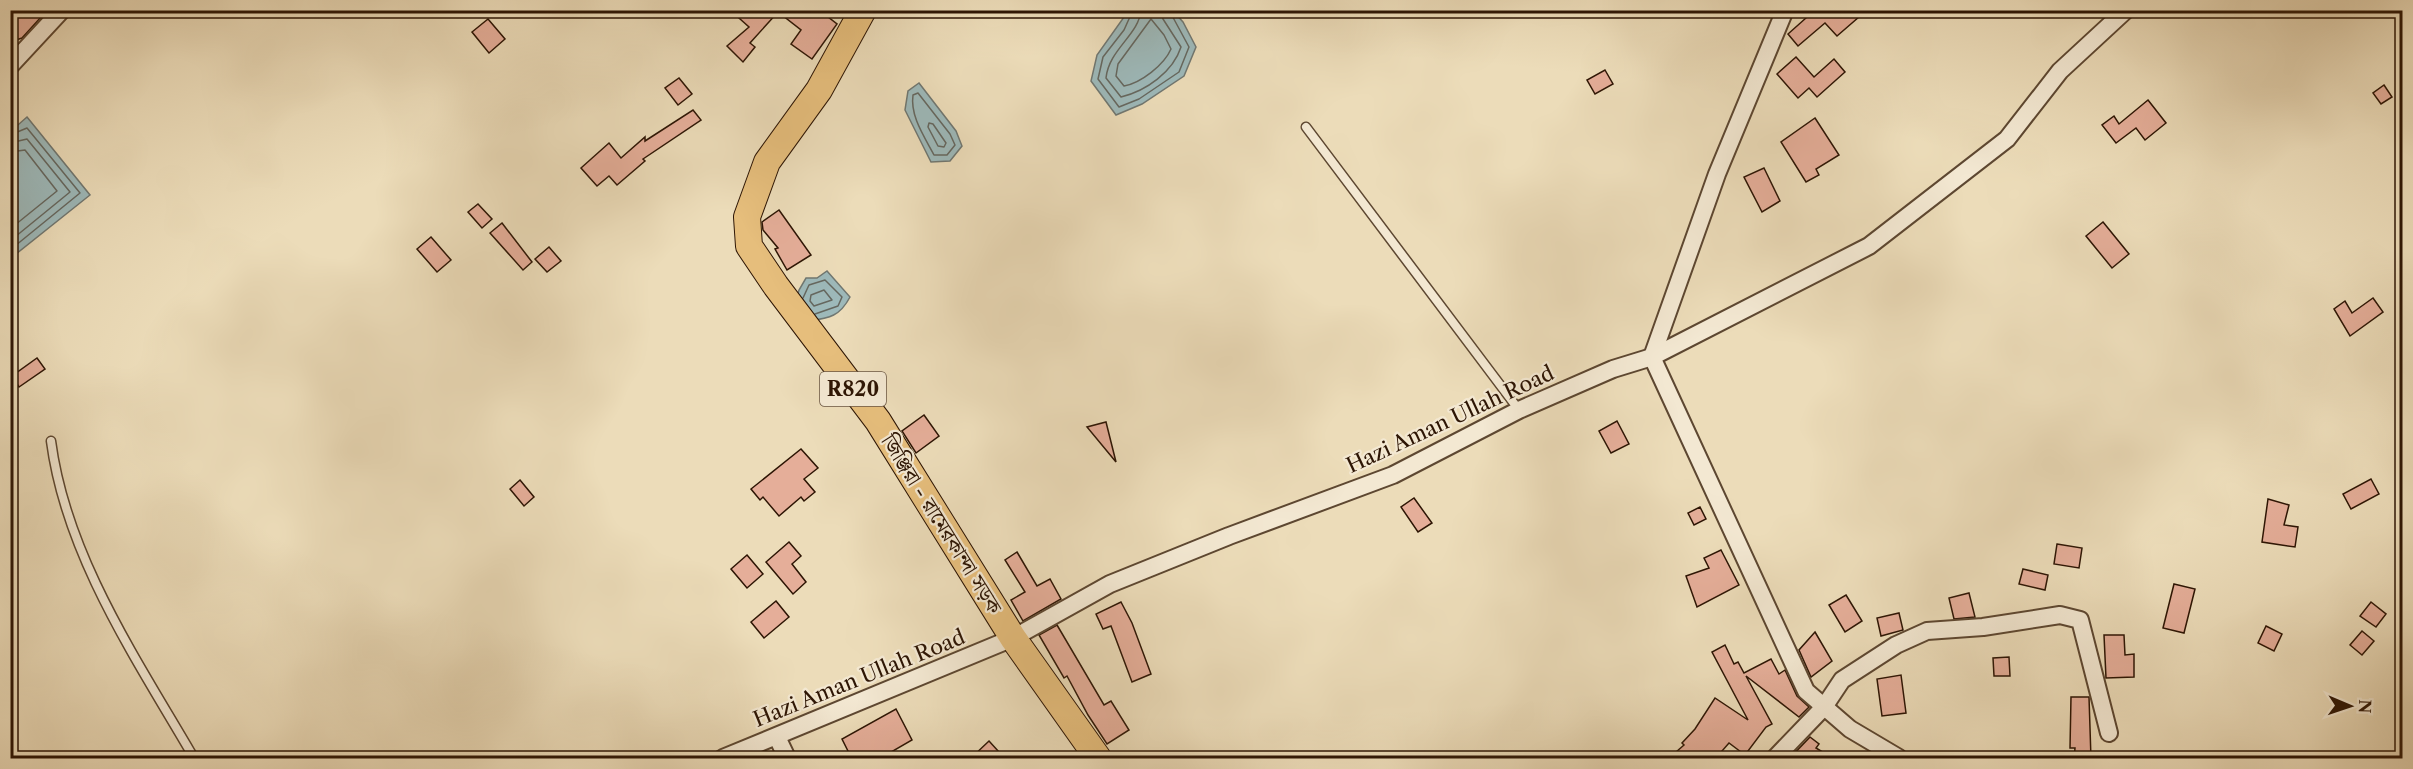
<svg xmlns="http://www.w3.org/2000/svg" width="2413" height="769" font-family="'Libre Caslon Text','Noto Serif Bengali',serif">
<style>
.water{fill:#9db9ba;stroke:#707771;stroke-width:1.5}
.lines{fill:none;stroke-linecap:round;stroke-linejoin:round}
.shore{stroke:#65675f;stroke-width:1.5}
.building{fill:#e5ae99;stroke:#2d1504;stroke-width:1.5}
.service-casing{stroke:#5d4731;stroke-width:11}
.minor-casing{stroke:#5d4731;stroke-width:20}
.primary-casing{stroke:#2d1504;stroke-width:28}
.service{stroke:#f3e8d2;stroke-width:8}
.minor{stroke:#f3e8d2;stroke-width:16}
.primary{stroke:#e6be7c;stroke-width:26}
.labels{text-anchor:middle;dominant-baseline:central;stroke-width:4.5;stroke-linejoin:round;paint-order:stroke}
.shield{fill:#f3e8d2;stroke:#685442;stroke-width:1.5}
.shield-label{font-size:20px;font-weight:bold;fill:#2d1504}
.street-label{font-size:21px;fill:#2d1504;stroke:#f3e8d2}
</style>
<rect width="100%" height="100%" fill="#ecdcb9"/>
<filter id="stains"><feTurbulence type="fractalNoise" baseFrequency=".00333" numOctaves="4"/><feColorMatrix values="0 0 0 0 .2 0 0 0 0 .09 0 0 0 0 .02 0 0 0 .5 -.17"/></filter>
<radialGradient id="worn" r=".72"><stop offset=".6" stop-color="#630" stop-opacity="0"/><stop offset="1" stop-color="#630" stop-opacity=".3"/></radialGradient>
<g class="water">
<path d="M1129,10L1173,11L1183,22L1196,47L1184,76L1142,104L1116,115L1091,81L1097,55Z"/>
<path d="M919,83L956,131L962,146L950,161L931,162L905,110L908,91Z"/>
<path d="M27,117L90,195L11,258V131Z"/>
<path d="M827,271L850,297C840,316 830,318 809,321L795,304L799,290L806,278H817Z"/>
</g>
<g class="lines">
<g class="shore">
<path d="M1133,10L1124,30L1103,57L1098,79L1119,107L1139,99L1179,72L1189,47L1169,10"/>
<path d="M1141,10C1139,35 1109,49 1106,78L1121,97C1146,91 1173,72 1181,47L1163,19L1161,10"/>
<path d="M1151,19L1164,35L1171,49C1164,65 1141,83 1124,86L1116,76L1118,64Z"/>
<path d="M918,93L950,134L955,145L947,155H934C924,136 910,116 913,95Z"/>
<path d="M929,123L933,124L946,143L944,147L938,146L928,127Z"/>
<path d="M10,135L27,128L80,193L10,250"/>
<path d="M10,143L27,139L70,192L10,241"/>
<path d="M10,152L25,150L57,191L10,229"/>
<path d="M824,290L832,300L814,306L810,301L811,295Z"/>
<path d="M803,298L809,285L825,280L842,297L838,306L815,314"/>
</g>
</g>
<g class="building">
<path d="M29,10H39L42,16L22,38L10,42V17Z"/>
<path d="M730,10H819L837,24L812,59L791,44L801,30L778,12L750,43L755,47L743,62L727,46L749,27Z"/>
<path d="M1815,10H1867L1837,36L1825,23L1798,46L1788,34Z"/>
<path d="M488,19L505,39L489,53L472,32Z"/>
<path d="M1796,57L1814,77L1834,59L1845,72L1817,97L1809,88L1798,98L1777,74Z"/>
<path d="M1605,70L1613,84L1595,94L1587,80Z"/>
<path d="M679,78L692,94L678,105L665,88Z"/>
<path d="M2384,85L2392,97L2381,104L2373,93Z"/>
<path d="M2148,100L2166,123L2145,140L2136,128L2116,143L2102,125L2114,116L2119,124Z"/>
<path d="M693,110L701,120L643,159L645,161L617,185L609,176L597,186L581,168L609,143L621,158L645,137V141Z"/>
<path d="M1815,118L1839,155L1816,169L1819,175L1806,182L1781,142Z"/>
<path d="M1764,168L1780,201L1762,212L1744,177Z"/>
<path d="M478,204L492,219L482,228L468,212Z"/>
<path d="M779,210L811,255L787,270L775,249L778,248L763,230L762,222Z"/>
<path d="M2103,222L2129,254L2112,268L2086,236Z"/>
<path d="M502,223L532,262L523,270L490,233Z"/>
<path d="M431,237L451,260L437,272L417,249Z"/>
<path d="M549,247L561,261L547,272L535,259Z"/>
<path d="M2373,298L2383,312L2350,336L2334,309L2345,301L2352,313Z"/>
<path d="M37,358L45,369L19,387L12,376Z"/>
<path d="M924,415L939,436L916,453L902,431Z"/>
<path d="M1617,421L1629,444L1611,453L1599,431Z"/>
<path d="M1106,422L1116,462L1087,427Z"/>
<path d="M801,449L818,468L804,479L815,492L804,501L801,497L779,516L763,497L760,500L751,489Z"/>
<path d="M2371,479L2379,494L2351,509L2343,494Z"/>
<path d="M520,480L534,497L524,506L510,489Z"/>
<path d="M1414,498L1432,523L1418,532L1401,507Z"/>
<path d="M2268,499L2289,505L2284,525L2298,527L2295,547L2262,542Z"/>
<path d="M1700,507L1706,519L1694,525L1688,513Z"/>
<path d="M789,542L801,556L792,564L806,582L793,594L766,562Z"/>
<path d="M2057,544L2082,548L2079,568L2054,564Z"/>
<path d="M1721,550L1739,585L1697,607L1686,576L1709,568L1704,558Z"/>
<path d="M1017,552L1037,586L1050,579L1061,599L1023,621L1011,600L1025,592L1005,560Z"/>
<path d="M747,555L763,574L747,588L731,569Z"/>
<path d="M2023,569L2048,575L2045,590L2019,584Z"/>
<path d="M2174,584L2195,589L2184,633L2163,628Z"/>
<path d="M1969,593L1975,617L1954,619L1949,598Z"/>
<path d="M1846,595L1862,621L1845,632L1829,605Z"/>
<path d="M776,601L789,617L764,638L751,622Z"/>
<path d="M1121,602L1132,623L1151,674L1132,682L1111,626L1103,629L1096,614Z"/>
<path d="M2371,602L2386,614L2376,627L2360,616Z"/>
<path d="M1899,613L1903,630L1881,636L1877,618Z"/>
<path d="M1057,625L1104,705L1111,701L1129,730L1107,744L1088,715L1067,676L1064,678L1039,635Z"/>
<path d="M2266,626L2282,634L2274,651L2258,643Z"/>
<path d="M2362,631L2374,641L2362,655L2350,645Z"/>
<path d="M1815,632L1832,661L1811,677L1799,650Z"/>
<path d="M2104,635H2124L2125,655L2134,654V677L2106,678Z"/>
<path d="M1725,645L1734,664L1738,662L1744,673L1771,659L1779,674L1785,670L1797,696L1809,707L1799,717L1746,676L1772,724L1766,727L1745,755L1729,743L1715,759H1668L1684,745L1682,743L1695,729L1715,698L1748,720L1712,652Z"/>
<path d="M2009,657L2010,676H1994L1993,658Z"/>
<path d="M1901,675L1906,713L1882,716L1877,679Z"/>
<path d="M2071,697H2089L2091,759H2074L2075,748H2070Z"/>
<path d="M896,709L912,740L891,752L894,759H852L842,739Z"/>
<path d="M1810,737L1819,744L1816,748L1834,759H1789Z"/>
<path d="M989,741L999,752L992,759H970Z"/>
</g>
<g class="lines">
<defs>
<g id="service">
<path d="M1306,127L1519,410"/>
<path d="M51,441C66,556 137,660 194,758"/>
</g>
<g id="minor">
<path d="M1785,10L1717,174L1652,357L1806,691L1850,729L1899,758"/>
<path d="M10,66L62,10"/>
<path d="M777,737L787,758"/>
<path d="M723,758L1013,638L1110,584L1229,536L1393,475L1519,410L1613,369L1652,357L1869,246L2007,139L2060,71L2126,10"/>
<path d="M1775,758L1824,707L1842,680L1896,645L1927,631L1983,627L2060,615L2080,620L2109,733"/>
</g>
<path id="primary" d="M863,10L819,90L767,162L747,217L749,246L776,286L878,421L1013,638L1098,758"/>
</defs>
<use href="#service" class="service-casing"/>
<use href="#minor" class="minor-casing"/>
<use href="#primary" class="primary-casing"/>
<use href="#service" class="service"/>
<use href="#minor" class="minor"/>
<use href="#primary" class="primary"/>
</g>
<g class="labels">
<rect class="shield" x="820" y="372" width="66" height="34" rx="4.5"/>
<g class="shield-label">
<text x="853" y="389">R820</text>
</g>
<g class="street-label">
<text transform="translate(1450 419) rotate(-25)">Hazi Aman Ullah Road</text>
<text transform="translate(942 524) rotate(58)">জিঞ্জিরা - রামেরকান্দা সড়ক</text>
<text transform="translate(859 678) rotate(-22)">Hazi Aman Ullah Road</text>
</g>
</g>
<rect width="2413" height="769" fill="none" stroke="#ecdcb9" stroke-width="36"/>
<rect x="12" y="12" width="2389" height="745" fill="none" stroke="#2d1504" stroke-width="3"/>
<rect x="18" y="18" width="2377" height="733" fill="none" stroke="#2d1504" stroke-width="1.5"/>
<g transform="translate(2350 706) rotate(92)" stroke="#f3e8d2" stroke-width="4.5" paint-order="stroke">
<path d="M0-4.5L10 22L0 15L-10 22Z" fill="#2d1504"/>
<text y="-9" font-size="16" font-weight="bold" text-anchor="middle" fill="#2d1504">N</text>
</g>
<rect width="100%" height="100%" filter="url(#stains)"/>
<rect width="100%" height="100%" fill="url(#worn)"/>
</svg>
